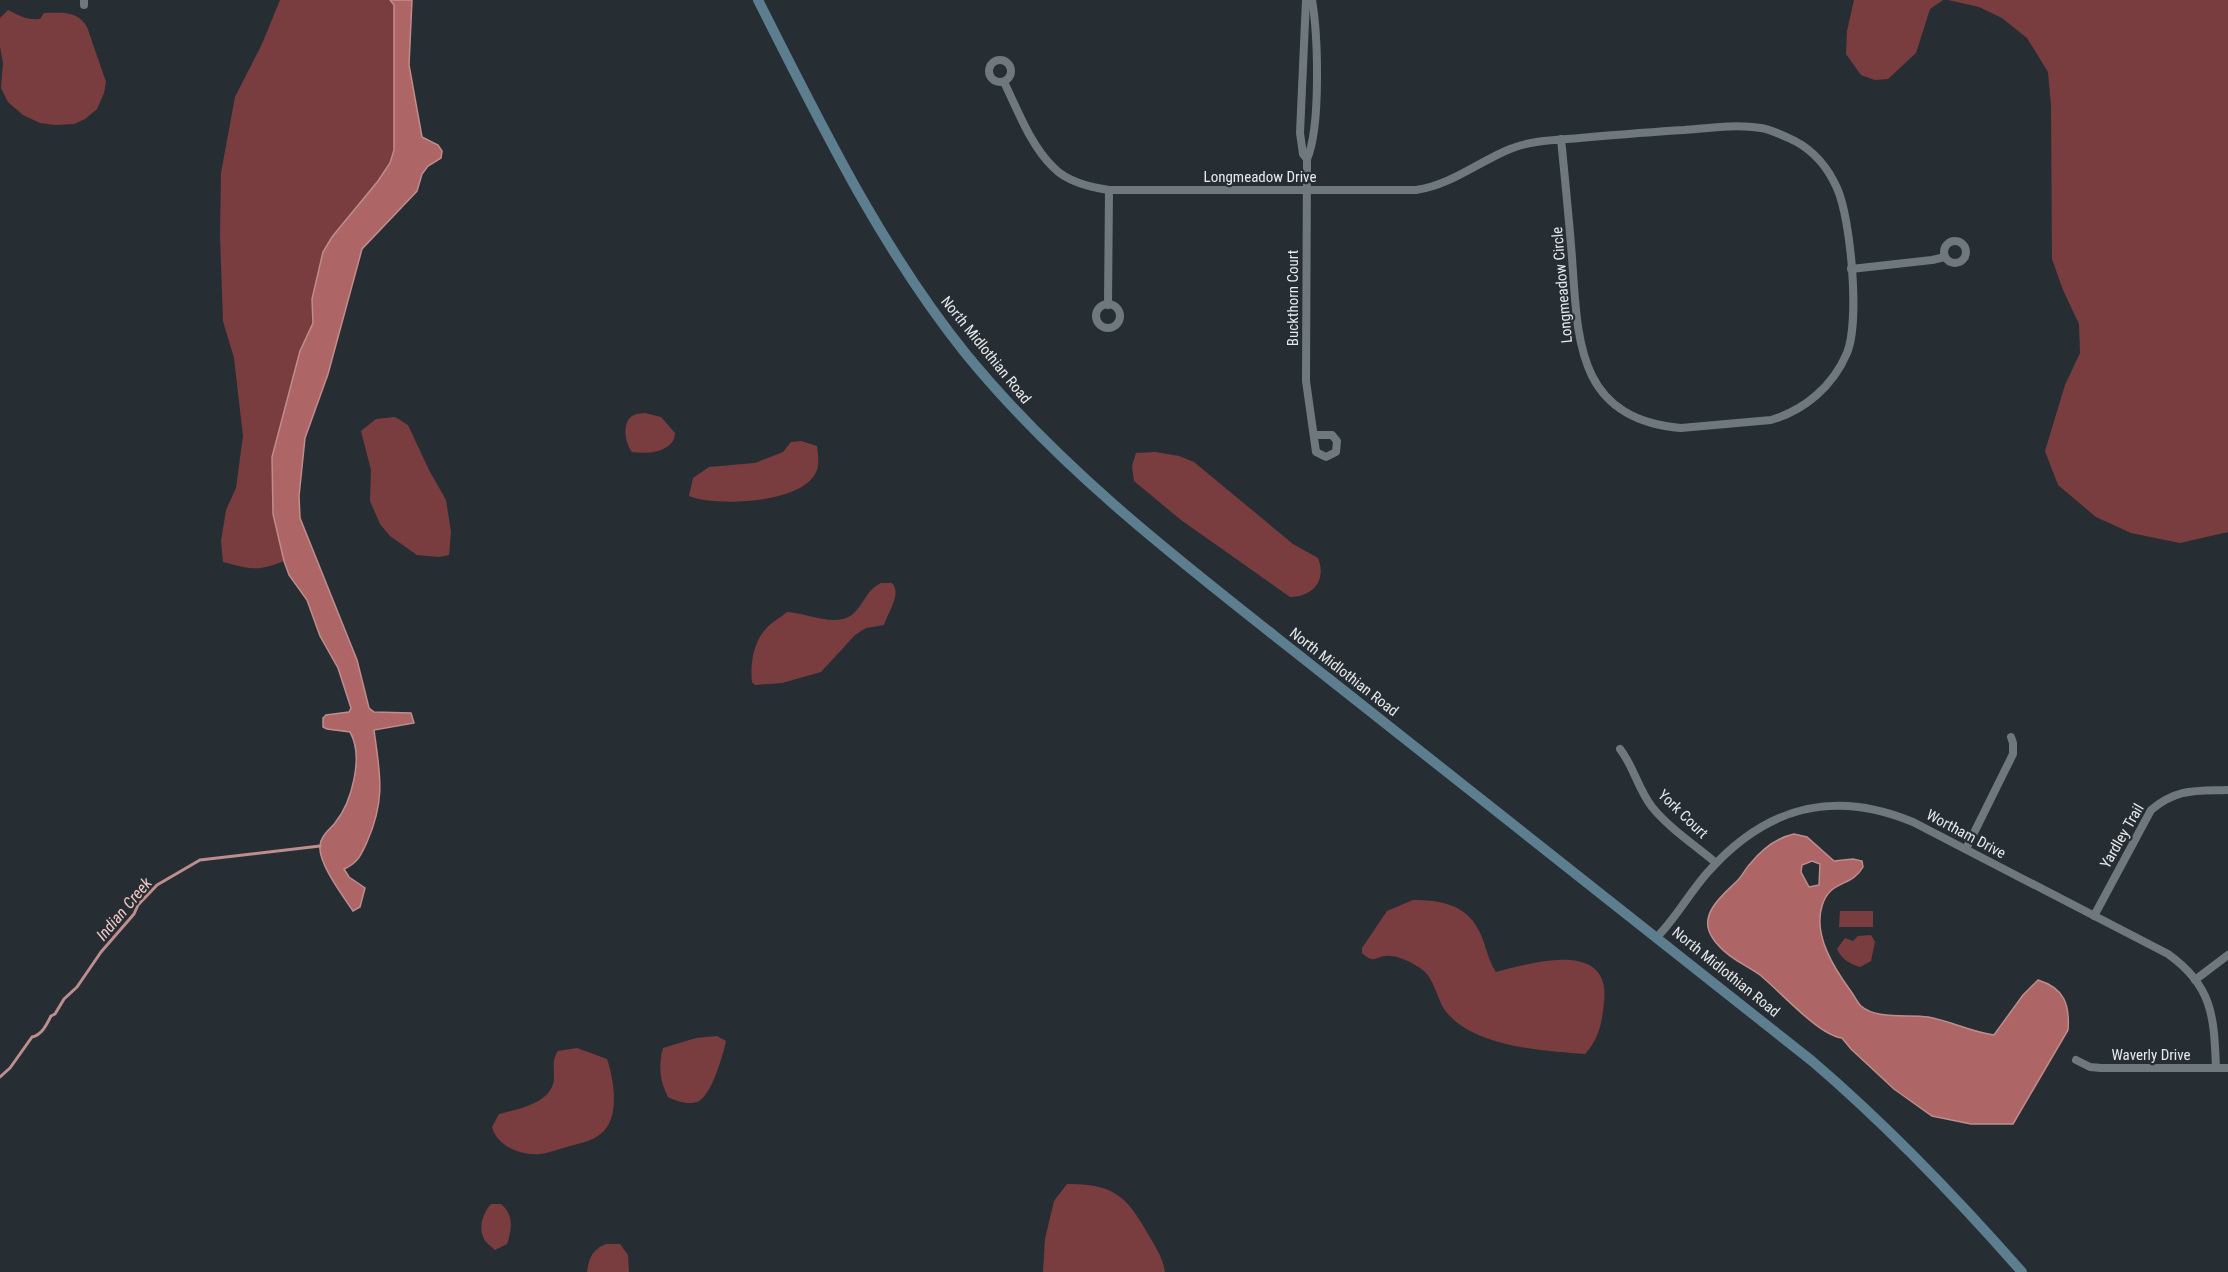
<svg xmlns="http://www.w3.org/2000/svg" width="2228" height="1272" font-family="'Roboto Condensed',sans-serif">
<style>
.green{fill:#7a3d3f}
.water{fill:#ae6566;stroke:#be8d8e;stroke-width:1.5;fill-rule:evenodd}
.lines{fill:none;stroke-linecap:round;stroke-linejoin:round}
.stream{stroke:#be8d8e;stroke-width:3}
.minor{stroke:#6f787d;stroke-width:8}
.secondary{stroke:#5c7e8f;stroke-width:10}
.labels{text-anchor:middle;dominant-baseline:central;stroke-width:4.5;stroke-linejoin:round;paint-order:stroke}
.street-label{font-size:15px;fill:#e5e9ec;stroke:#272e33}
.water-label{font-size:16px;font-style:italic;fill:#f3c7c7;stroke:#272e33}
</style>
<rect width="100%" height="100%" fill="#272e33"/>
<g class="green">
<path d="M280,0H390L394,5V150L390,163L378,181L332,237L312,299L313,323L300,351L272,457L273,514L284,561C258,572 250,569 223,562L221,541L226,510L236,488L243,436L234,358L223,321L220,235L221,173L235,97L262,44Z"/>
<path d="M1854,0H1943L1930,9L1916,53L1888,79L1875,80L1861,75L1846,54L1847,31Z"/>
<path d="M1948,0H2228V532L2180,543L2131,533L2096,517L2058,485L2045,451L2065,385L2080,353L2079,324L2063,290L2052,259L2051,105L2048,72L2027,38L2002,18L1979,7Z"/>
<path d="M8,10C20,16 26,20 40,19L44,13C62,13 77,10 87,27L106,82L104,93L97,109L85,119L74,124L56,125L40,123L23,115L8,102L1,88L3,63L0,46V18Z"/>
<path d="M645,413L661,417L675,433L674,439C667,453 646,454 632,452C625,443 621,421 634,415C638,413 641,414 645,413Z"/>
<path d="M395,417L408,425L429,470L446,500L451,532L449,555L439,557L417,555L390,536L380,524L370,501L371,470L361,431L376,419Z"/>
<path d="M801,441L817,446C818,455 820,466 815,474C800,503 716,507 689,496L693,478L709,467L755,463L783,452L791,442Z"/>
<path d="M1155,452L1179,456L1194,462L1293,544L1318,558C1327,580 1313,597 1290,597L1181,520L1134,481L1132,466L1136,453Z"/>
<path d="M881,583H892C902,594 888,612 884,625L866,628L855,635L821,672L782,683L755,685L752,682C750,666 753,644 764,631C770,623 780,618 787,612C808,613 840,630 856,611C866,600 866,591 881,583Z"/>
<path d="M1413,900C1439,900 1465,904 1478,929C1486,943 1487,959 1496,972C1532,963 1612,938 1604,1003C1602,1022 1599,1039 1585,1054C1544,1051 1477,1047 1448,1014C1436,1001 1436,978 1420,968C1410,962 1402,957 1391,956C1376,954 1376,966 1362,953V948L1387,911Z"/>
<path d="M1840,911H1873V927H1839Z"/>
<path d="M1871,935L1875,942L1871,961L1860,967C1850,964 1841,959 1837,949L1845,938L1853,941L1858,936Z"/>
<path d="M717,1036L726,1041C723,1055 711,1097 697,1102C688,1105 676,1101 668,1097C660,1082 658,1065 663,1048L696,1038Z"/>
<path d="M577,1048L607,1059C613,1077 619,1109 607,1127C597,1141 583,1142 567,1147C559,1149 549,1153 540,1154C521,1156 497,1146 492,1127L499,1114C518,1109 554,1103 554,1077C554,1066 552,1060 558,1051Z"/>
<path d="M1067,1184C1113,1184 1126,1195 1148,1234C1155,1246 1163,1258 1165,1272H1043L1045,1239L1054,1201Z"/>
<path d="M491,1204H501C514,1215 512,1229 507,1244L495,1250C492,1247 485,1242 484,1239C478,1227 483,1213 491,1204Z"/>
<path d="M606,1244H620L628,1255L629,1272H587C589,1258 592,1250 606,1244Z"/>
</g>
<g class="water">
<path d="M390,0H412L409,65L422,137L438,145L442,151L441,158L428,166L422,174L417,191L362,249L328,374L305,438L299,496L300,518L357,660L369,708L374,712L411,713L414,723L374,730C380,774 386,799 367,842C361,855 358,863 344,869L349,877L365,888L360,907L353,911C343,896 318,863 320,846C320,837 329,830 335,823C352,802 364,756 350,732L327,729L323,727V718L326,715L349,712L351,708L338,668L320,636L307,600L289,575L284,561L273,514L272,457L300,351L313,323L312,299L323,252L332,237L378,181L390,163L394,150V5Z"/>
<path d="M1794,834L1807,837L1834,861L1853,859L1862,861L1863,867C1851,888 1830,879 1822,906C1813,935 1834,968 1850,990C1854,995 1857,1002 1861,1006C1877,1020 1908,1014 1928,1017C1951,1021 1971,1032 1994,1035L2023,995L2038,980C2064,988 2070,1004 2068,1030L2013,1124H1971L1932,1116L1894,1089L1851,1049L1842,1038C1818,1035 1780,991 1760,975C1746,965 1730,959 1719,946C1715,942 1711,936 1709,931C1702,911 1724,894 1736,882C1742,877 1745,869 1750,864C1762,849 1776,838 1794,834ZM1812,861L1820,864L1819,885L1809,887L1801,872L1802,865Z"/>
</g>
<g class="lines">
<path class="stream" d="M0,1077L10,1068L32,1037C42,1035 47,1024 51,1016L55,1014L64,999L77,987L101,952L134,914L138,905L157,885L200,860L320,846"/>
<g class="minor">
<path d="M1306,0L1300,133L1303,154L1307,159"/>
<path d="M1312,0C1318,35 1321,127 1307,159L1306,381L1316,452L1326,457L1336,452L1337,441L1332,435H1314"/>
<path d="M84,5V0"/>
<circle cx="1000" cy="71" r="11"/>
<path d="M1004,82C1017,109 1031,146 1053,167C1067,182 1090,187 1109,190H1416C1451,185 1478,162 1510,149C1532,140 1557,140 1580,138C1614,135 1649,132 1684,130C1709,128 1736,124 1761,128C1773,130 1784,136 1795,141C1814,151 1828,168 1837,188C1851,219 1860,321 1847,353C1833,386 1805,410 1771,420L1681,428C1576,419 1578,339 1572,258C1569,218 1565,179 1561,139"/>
<circle cx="1955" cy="252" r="11"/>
<path d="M1851,269L1932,260L1945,257"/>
<circle cx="1108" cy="316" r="12"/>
<path d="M1108,305L1109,190"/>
<path d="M1620,749C1634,767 1638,789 1652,807C1670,829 1695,845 1716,863"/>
<path d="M1966,849L2013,754V743L2011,737"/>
<path d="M2094,916L2151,810C2177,788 2196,791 2228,790"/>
<path d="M1657,937C1676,918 1690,892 1708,872C1765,808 1832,788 1913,822L2168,954C2213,986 2214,1017 2216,1068"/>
<path d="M2195,980L2228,955"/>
<path d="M2076,1060L2090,1067L2101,1068H2228"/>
</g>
<path class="secondary" d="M758,0C820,122 880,247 966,354C1070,481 1201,577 1328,678C1489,806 1651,932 1812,1061C1888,1126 1956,1197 2022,1272"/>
</g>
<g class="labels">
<g class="street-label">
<text x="1260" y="177">Longmeadow Drive</text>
<text transform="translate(1562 285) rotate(-95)">Longmeadow Circle</text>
<text transform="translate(1293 298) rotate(-90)">Buckthorn Court</text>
<text transform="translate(986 350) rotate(51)">North Midlothian Road</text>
<text transform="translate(1344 672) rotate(38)">North Midlothian Road</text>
<text transform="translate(1683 814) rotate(44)">York Court</text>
<text transform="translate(1966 834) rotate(28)">Wortham Drive</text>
<text transform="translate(2122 836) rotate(-60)">Yardley Trail</text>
<text transform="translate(1726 972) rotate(39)">North Midlothian Road</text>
<text x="2151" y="1055">Waverly Drive</text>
</g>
<g class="water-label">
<text transform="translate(124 909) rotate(-50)">Indian Creek</text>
</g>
</g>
</svg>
